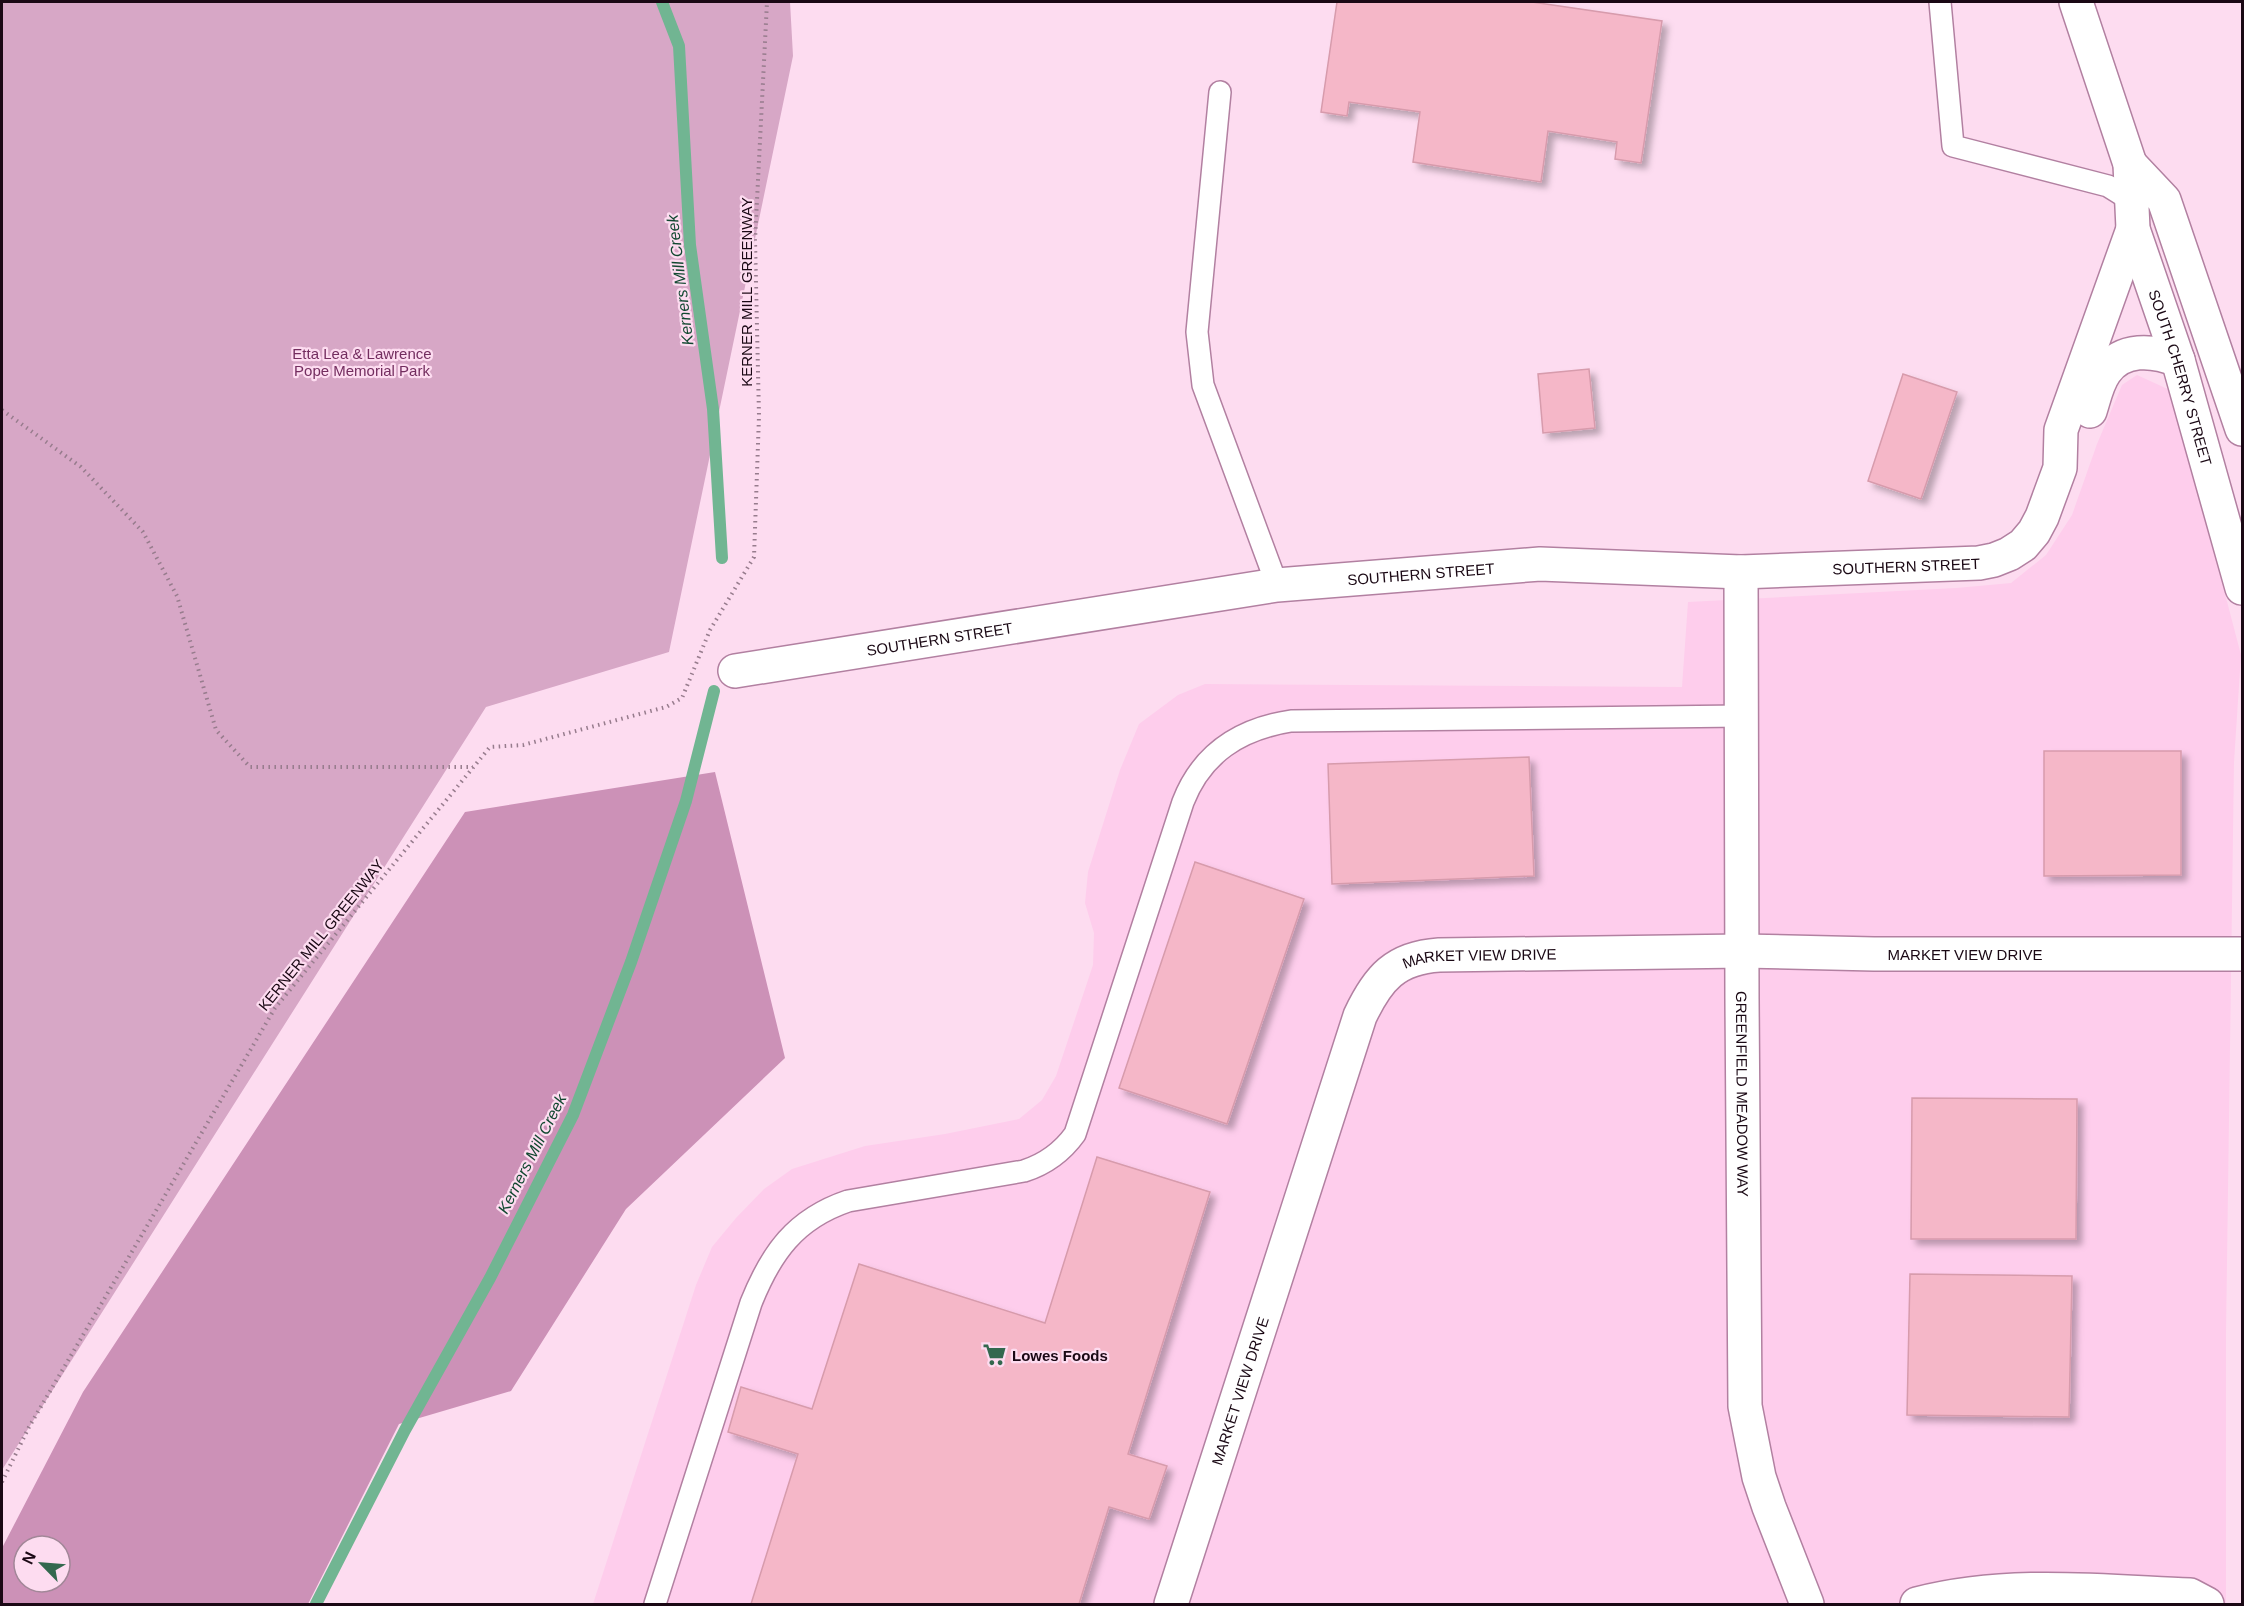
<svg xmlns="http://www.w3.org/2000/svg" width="2244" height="1606" font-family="Helvetica,sans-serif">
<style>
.built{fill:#fecdec}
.green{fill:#d7a7c6}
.forest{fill:#cc91b7;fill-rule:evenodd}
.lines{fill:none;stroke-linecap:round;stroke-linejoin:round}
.stream{stroke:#71b592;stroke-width:12}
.building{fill:#f5b7c8;stroke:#d79bac;stroke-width:1.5;filter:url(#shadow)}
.lane-casing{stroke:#b280a1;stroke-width:24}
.street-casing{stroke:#b280a1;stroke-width:36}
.secondary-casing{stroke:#b280a1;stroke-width:36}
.path{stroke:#977c8d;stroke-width:4;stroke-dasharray:1.5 4.5;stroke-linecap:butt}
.lane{stroke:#fff;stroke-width:21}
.street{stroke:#fff;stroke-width:33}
.secondary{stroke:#fff;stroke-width:33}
.labels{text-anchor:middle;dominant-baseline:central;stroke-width:4.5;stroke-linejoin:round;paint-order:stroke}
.street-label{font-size:15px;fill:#1a0814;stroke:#fddcf0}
.park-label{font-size:15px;fill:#732d5f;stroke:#fddcf0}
.poi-label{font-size:15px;font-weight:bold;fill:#1a0814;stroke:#fddcf0;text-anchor:start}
.water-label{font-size:16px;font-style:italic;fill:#114830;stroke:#fddcf0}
</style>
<defs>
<filter id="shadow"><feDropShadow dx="5.5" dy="5.5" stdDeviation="3" flood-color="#0004"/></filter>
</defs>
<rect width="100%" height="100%" fill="#fddcf0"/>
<path class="built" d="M2137,375L2172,391L2241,655L2234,762L2226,1334V1604H593L696,1285L712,1247L736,1218L764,1189L792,1169L865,1146L945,1134L1019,1119L1042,1100L1056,1076L1093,965L1094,933L1085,903L1088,872L1120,770L1139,724L1178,695L1205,684L1682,687L1688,602L1956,588L2011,583L2046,555L2072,515L2097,444L2122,385Z"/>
<path class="green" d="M2,2H790L793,56L669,652L486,707L2,1470Z"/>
<path class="forest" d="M715,772L785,1058L626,1209L511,1391L399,1424L308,1604H2V1548L83,1392L465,812ZM24,1546H60V1582H24Z"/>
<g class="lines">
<g class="stream">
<path d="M662,2L679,46L690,245L713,409L722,558"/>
<path d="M316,1604L405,1430L490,1278L573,1115L631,962L686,801L714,691"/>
</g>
</g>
<g class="building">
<path d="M1337,2H1532L1662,21L1641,163L1615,159L1617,142L1548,131L1541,182L1413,162L1420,112L1349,102L1347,116L1321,112Z"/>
<path d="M1589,369L1595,428L1543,433L1538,374Z"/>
<path d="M1903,374L1957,392L1921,499L1868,481Z"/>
<path d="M2044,751H2181V875L2044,876Z"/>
<path d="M1529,757L1534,876L1332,884L1328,764Z"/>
<path d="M1195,862L1304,899L1227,1124L1119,1088Z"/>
<path d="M1912,1098L2077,1099L2076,1239H1911Z"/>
<path d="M1097,1157L1210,1192L1128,1454L1167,1466L1149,1519L1109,1507L1079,1604H751L798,1454L728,1432L741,1387L812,1409L859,1264L1045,1323Z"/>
<path d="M1910,1274L2072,1276L2069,1417L1907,1415Z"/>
</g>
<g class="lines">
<defs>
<g id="lane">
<path d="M1940,2L1953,146L2108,186L2132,201"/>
<path d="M1220,92L1197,332L1203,385L1277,585"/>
<path d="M655,1604L751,1303C771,1253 795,1219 848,1201L1024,1171C1046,1164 1062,1152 1075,1134L1183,802C1202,753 1240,729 1291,721L1742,716"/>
</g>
<g id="street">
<path d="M2090,411C2094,399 2097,383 2105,372C2122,347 2153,350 2178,360"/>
<path id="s1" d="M1741,572L1742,999L1745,1406L1759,1477L1769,1507L1807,1604"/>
<path id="s2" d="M735,671L1277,585L1540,564L1741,572L1979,563L1994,560L2009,554L2023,545L2034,532L2042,517L2060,468L2061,430L2133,229"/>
<path id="s3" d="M1171,1604L1360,1016C1378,978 1395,958 1439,955L1743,951L1874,954H2242"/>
</g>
<g id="secondary">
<path id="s4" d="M2076,2L2130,164L2133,229L2178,360L2242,588"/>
<path d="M2130,164L2164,200L2242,429"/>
<path d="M1917,1604C2006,1581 2098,1591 2190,1595L2207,1604"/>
</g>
</defs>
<use href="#lane" class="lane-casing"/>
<use href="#street" class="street-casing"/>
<use href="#secondary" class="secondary-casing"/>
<g class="path">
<path d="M2,410L81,467L143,532L177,596L216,730L250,767H473"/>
<path d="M2,1482L29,1427L275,1008L490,747L523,745L666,707L682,698L710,630L754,557L759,416L755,240L767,2"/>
</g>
<use href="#lane" class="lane"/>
<use href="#street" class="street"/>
<use href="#secondary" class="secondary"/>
</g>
<defs>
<symbol id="supermarket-bare" viewBox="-9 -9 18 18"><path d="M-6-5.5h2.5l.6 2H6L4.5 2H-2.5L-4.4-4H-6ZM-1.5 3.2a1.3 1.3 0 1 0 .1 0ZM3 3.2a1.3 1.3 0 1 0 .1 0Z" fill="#33684e" stroke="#fddcf0" stroke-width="2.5" paint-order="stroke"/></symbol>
</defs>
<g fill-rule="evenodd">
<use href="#supermarket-bare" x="978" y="1338" width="33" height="33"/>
</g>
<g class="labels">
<g class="street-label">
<text transform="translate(746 292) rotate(-90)">KERNER MILL GREENWAY</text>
<text stroke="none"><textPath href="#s4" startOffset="392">SOUTH CHERRY STREET</textPath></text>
<text stroke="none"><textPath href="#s2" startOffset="1179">SOUTHERN STREET</textPath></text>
<text stroke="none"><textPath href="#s2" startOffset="693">SOUTHERN STREET</textPath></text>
<text stroke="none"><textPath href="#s2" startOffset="207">SOUTHERN STREET</textPath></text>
<text transform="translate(321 935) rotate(-51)">KERNER MILL GREENWAY</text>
<text stroke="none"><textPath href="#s3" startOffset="1250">MARKET VIEW DRIVE</textPath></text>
<text stroke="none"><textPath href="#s3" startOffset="764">MARKET VIEW DRIVE</textPath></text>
<text stroke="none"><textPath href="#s1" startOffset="522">GREENFIELD MEADOW WAY</textPath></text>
<text stroke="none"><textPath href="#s3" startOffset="224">MARKET VIEW DRIVE</textPath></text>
</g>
<g class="park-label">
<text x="362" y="353">Etta Lea &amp; Lawrence<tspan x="362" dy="17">Pope Memorial Park</tspan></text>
</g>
<g class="poi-label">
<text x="1012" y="1355">Lowes Foods</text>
</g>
<g class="water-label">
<text transform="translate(680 280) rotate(-97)">Kerners Mill Creek</text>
<text transform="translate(532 1154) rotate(-63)">Kerners Mill Creek</text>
</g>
</g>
<rect width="2244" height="1606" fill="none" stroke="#1a0814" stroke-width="6"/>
<g transform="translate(42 1564) rotate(295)"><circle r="28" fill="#fddcf0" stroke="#a28798" stroke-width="1.5"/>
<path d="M0-4.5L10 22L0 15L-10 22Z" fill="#33684e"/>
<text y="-9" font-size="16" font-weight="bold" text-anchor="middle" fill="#1a0814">N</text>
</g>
</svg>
